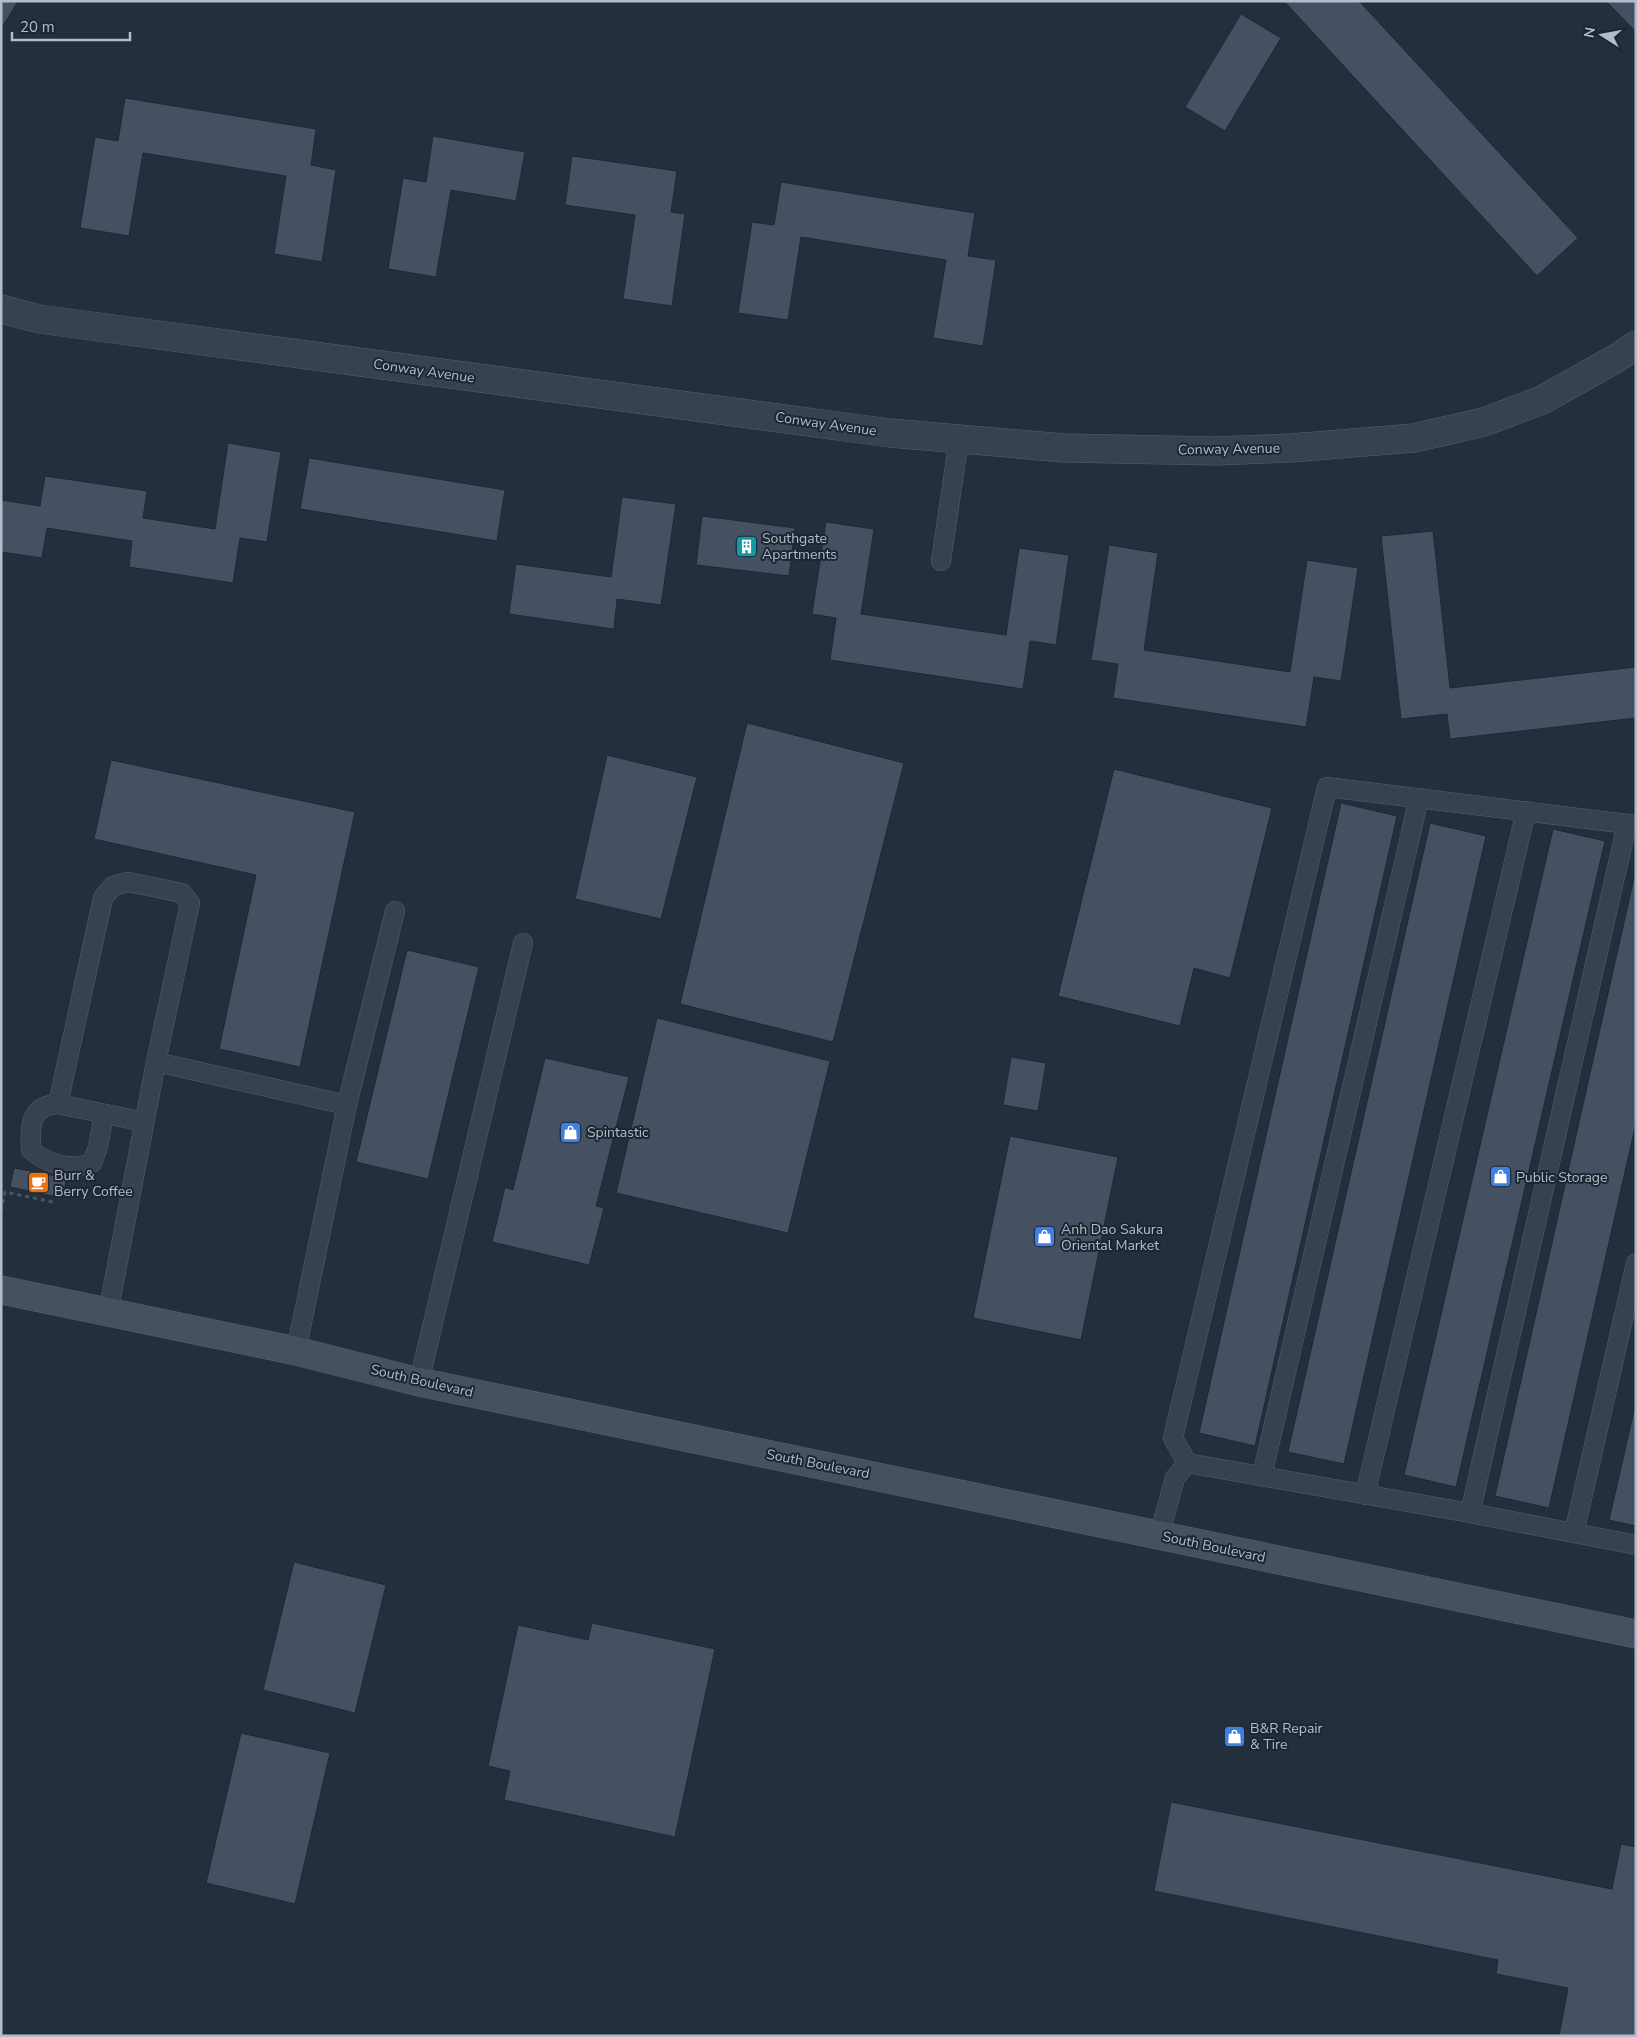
<svg xmlns="http://www.w3.org/2000/svg" width="1637" height="2037" font-family="'Nunito Sans',sans-serif">
<style>
.building{fill:#455162;stroke:#1f2835}
.lines{fill:none;stroke-linecap:round;stroke-linejoin:round}
.service-casing{stroke:#565f6c;stroke-width:20}
.minor-casing{stroke:#565f6c;stroke-width:29}
.secondary-casing{stroke:#565f6c;stroke-width:29}
.path{stroke:#44595c;stroke-width:3;stroke-dasharray:4 4;stroke-linecap:butt}
.service{stroke:#38414e;stroke-width:19}
.minor{stroke:#38414e;stroke-width:28}
.secondary{stroke:#465061;stroke-width:28}
.labels{text-anchor:middle;dominant-baseline:central;stroke-width:4;stroke-linejoin:round;paint-order:stroke}
.street-label{font-size:14px;fill:#b4bcc9;stroke:#1d2633}
.poi-label{font-size:14px;fill:#b4bcc9;stroke:#1d2633;text-anchor:start}
</style>
<rect width="100%" height="100%" fill="#242f3e"/>
<g class="building">
<path d="M1,1H18L1,29Z"/>
<path d="M1284,1H1359L1578,238L1537,276Z"/>
<path d="M1606,1H1636V32Z"/>
<path d="M1241,14L1281,38L1225,131L1185,107Z"/>
<path d="M125,98L316,129L311,165L336,170L322,262L274,254L286,176L143,153L129,236L80,228L95,137L118,141Z"/>
<path d="M433,136L525,152L516,201L451,190L436,277L388,269L403,178L426,182Z"/>
<path d="M572,156L677,171L671,212L685,214L672,306L623,299L635,215L565,205Z"/>
<path d="M781,182L975,213L968,256L996,260L983,346L933,338L946,260L801,237L788,320L738,313L752,222L774,225Z"/>
<path d="M228,443L281,452L267,542L240,538L233,583L129,567L132,541L47,528L42,558L1,552V500L40,506L45,476L147,491L143,518L215,529Z"/>
<path d="M309,458L505,490L497,541L300,509Z"/>
<path d="M622,497L676,504L661,605L617,599L614,629L509,614L516,564L611,577Z"/>
<path d="M702,516L795,528L789,576L696,565Z"/>
<path d="M826,522L874,529L861,614L1006,635L1019,548L1069,555L1056,645L1030,641L1023,689L830,660L836,618L812,614Z"/>
<path d="M1433,531L1450,688L1636,667V718L1450,739L1447,714L1401,719L1381,536Z"/>
<path d="M1109,545L1158,553L1144,650L1290,672L1307,560L1358,568L1341,681L1314,677L1306,727L1113,698L1118,664L1091,660Z"/>
<path d="M747,723L904,763L833,1042L680,1004Z"/>
<path d="M607,755L697,777L661,919L575,899Z"/>
<path d="M111,760L355,812L300,1067L219,1049L256,875L94,839Z"/>
<path d="M1114,769L1272,808L1230,978L1194,968L1180,1026L1058,996Z"/>
<path d="M1341,803L1397,816L1255,1446L1199,1433Z"/>
<path d="M1430,823L1486,836L1344,1464L1288,1452Z"/>
<path d="M1553,829L1605,841L1456,1487L1404,1475Z"/>
<path d="M1636,869V1123L1549,1508L1495,1496Z"/>
<path d="M407,950L479,967L428,1179L356,1162Z"/>
<path d="M657,1018L830,1061L788,1233L616,1193Z"/>
<path d="M1011,1057L1046,1063L1038,1111L1003,1105Z"/>
<path d="M545,1058L629,1077L596,1206L604,1208L589,1265L492,1242L505,1187L513,1190Z"/>
<path d="M1010,1136L1118,1157L1081,1340L973,1318Z"/>
<path d="M14,1168L67,1178L62,1198L10,1187Z"/>
<path d="M1636,1402V1526L1609,1520Z"/>
<path d="M294,1562L386,1585L355,1713L263,1690Z"/>
<path d="M592,1623L715,1649L675,1837L504,1800L510,1771L488,1766L518,1625L588,1640Z"/>
<path d="M241,1733L330,1753L295,1904L206,1883Z"/>
<path d="M1171,1802L1612,1889L1621,1844L1636,1847V2036H1559L1568,1988L1496,1974L1498,1960L1154,1891Z"/>
</g>
<g class="lines">
<defs>
<g id="service">
<path d="M941,561L959,439"/>
<path d="M58,1104C29,1105 30,1128 31,1150C47,1164 72,1171 92,1163L98,1147L104,1114"/>
<path d="M347,1105L395,911"/>
<path d="M144,1122L58,1104L103,898L113,886L128,882L182,893L190,903L156,1062"/>
<path d="M108,1313L156,1062L347,1105L296,1351"/>
<path d="M419,1382L523,943"/>
<path d="M1187,1463L1173,1438L1327,787L1636,825"/>
<path d="M1262,1476L1419,798"/>
<path d="M1365,1495L1526,811"/>
<path d="M1470,1513L1627,824"/>
<path d="M1574,1533L1636,1263"/>
<path d="M1159,1536L1175,1478L1187,1463L1470,1513L1636,1545"/>
</g>
<path id="minor" d="M1,309L39,319L890,433L1064,448L1216,451L1291,448L1414,438L1484,422L1542,400L1617,358L1636,345"/>
<path id="secondary" d="M1,1290L296,1351L419,1382L1636,1634"/>
</defs>
<use href="#service" class="service-casing"/>
<use href="#minor" class="minor-casing"/>
<use href="#secondary" class="secondary-casing"/>
<path class="path" d="M1,1211L5,1192L53,1202"/>
<use href="#service" class="service"/>
<use href="#minor" class="minor"/>
<use href="#secondary" class="secondary"/>
</g>
<defs>
<symbol id="building-square" viewBox="-11 -11 22 22"><rect x="-9" y="-9" width="18" height="18" rx="4" fill="#0f9aa8" stroke="#1d2633"/><path d="M-4-6H4V6H1V3H-1V6H-4ZM-2.5-4.3h1.7v1.8h-1.7ZM.8-4.3h1.7v1.8H.8ZM-2.5-1h1.7V.8h-1.7ZM.8-1h1.7V.8H.8Z" fill="#fff"/></symbol>
<symbol id="shop-square" viewBox="-11 -11 22 22"><rect x="-9" y="-9" width="18" height="18" rx="4" fill="#3f7fe0" stroke="#1d2633"/><path d="M-5-2.5h2.3a2.7 3.5 0 0 1 5.4 0H5L5.5 6h-11ZM-1.5-2.5h3a1.5 2.3 0 0 0-3 0Z" fill="#fff"/></symbol>
<symbol id="cafe-square" viewBox="-11 -11 22 22"><rect x="-9" y="-9" width="18" height="18" rx="4" fill="#e8710a" stroke="#1d2633"/><path d="M-5.5-4.5H6V0H3Q3 3.5 0 3.5H-2.5Q-5.5 3.5-5.5 0ZM3-3.2v2h1.7v-2ZM-6 4.5H4V6H-6Z" fill="#fff"/></symbol>
</defs>
<g fill-rule="evenodd">
<use href="#building-square" x="734" y="534" width="25" height="25"/>
<use href="#shop-square" x="558" y="1120" width="25" height="25"/>
<use href="#shop-square" x="1488" y="1164" width="25" height="25"/>
<use href="#cafe-square" x="26" y="1170" width="25" height="25"/>
<use href="#shop-square" x="1032" y="1224" width="25" height="25"/>
<use href="#shop-square" x="1222" y="1724" width="25" height="25"/>
</g>
<g class="labels">
<g class="street-label">
<text transform="translate(424 371) rotate(8)">Conway Avenue</text>
<text transform="translate(826 424) rotate(8)">Conway Avenue</text>
<text transform="translate(1229 449) rotate(-1)">Conway Avenue</text>
<text transform="translate(422 1381) rotate(13)">South Boulevard</text>
<text transform="translate(818 1464) rotate(11)">South Boulevard</text>
<text transform="translate(1214 1547) rotate(12)">South Boulevard</text>
</g>
<g class="poi-label">
<text x="762" y="538">Southgate<tspan x="762" dy="16">Apartments</tspan></text>
<text x="587" y="1132">Spintastic</text>
<text x="54" y="1175">Burr &amp;<tspan x="54" dy="16">Berry Coffee</tspan></text>
<text x="1516" y="1177">Public Storage</text>
<text x="1061" y="1229">Anh Dao Sakura<tspan x="1061" dy="16">Oriental Market</tspan></text>
<text x="1250" y="1728">B&amp;R Repair<tspan x="1250" dy="16">&amp; Tire</tspan></text>
</g>
</g>
<rect width="1637" height="2037" fill="none" stroke="#b4bcc9" stroke-width="5"/>
<g transform="translate(1602 35) rotate(281)" stroke="#1d2633" stroke-width="4" paint-order="stroke">
<path d="M0-4L9 19L0 12L-9 19Z" fill="#b4bcc9"/>
<text y="-8" font-size="14" font-weight="bold" text-anchor="middle" fill="#b4bcc9">N</text>
</g>
<path d="M12 32v8h118v-8" fill="none" stroke="#b4bcc9" stroke-width="2.5"/>
<text x="20" y="32" font-size="15" fill="#b4bcc9" stroke="#1d2633" stroke-width="4" paint-order="stroke">20 m</text>
</svg>
